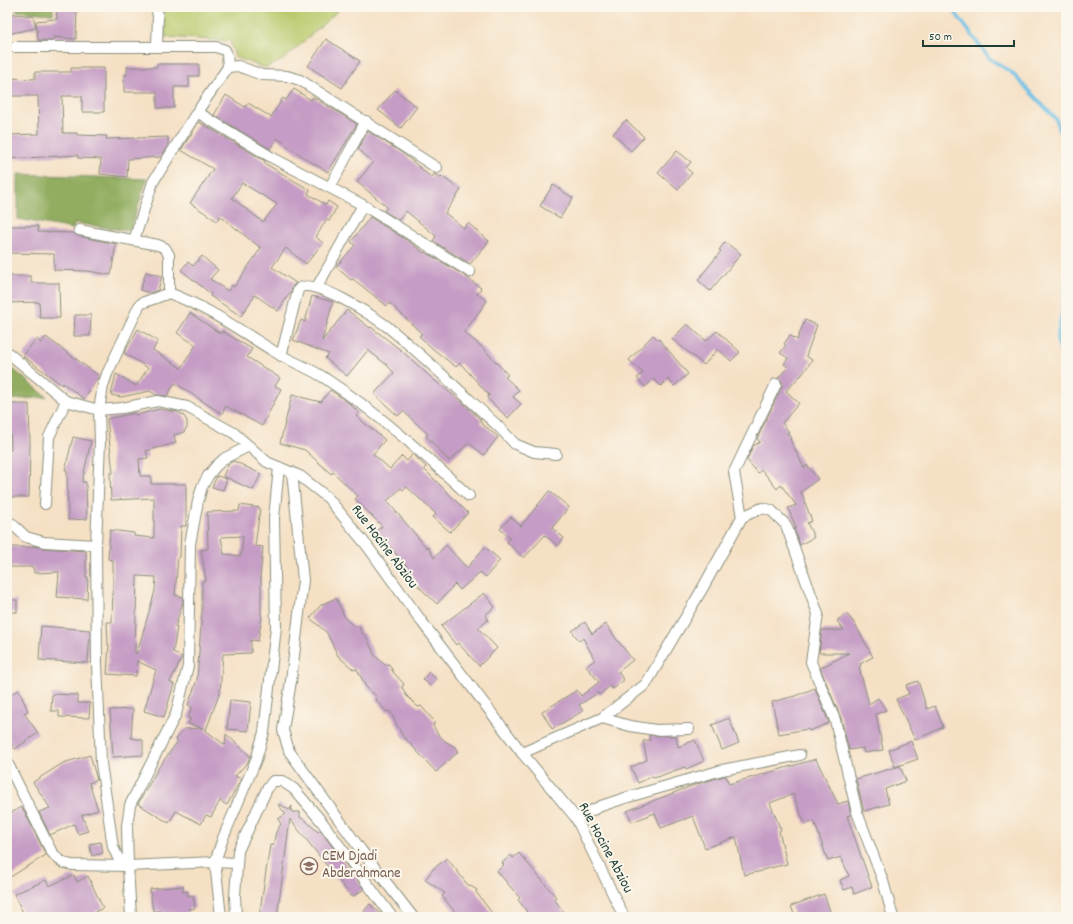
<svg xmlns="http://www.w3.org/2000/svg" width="1073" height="924" font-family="Dekko,sans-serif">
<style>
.green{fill:#b9c96c;stroke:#6c8350}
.forest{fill:#92ad60;stroke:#58754a}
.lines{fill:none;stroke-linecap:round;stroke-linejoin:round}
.stream{stroke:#69bee5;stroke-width:3.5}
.building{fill:#c59cc5;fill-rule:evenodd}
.street-casing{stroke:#8a8e7c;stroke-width:12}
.street{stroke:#fff;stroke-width:10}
.labels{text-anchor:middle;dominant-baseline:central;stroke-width:4;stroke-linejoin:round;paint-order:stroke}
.street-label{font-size:15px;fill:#1f3d34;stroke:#fbf7ec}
.education-label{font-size:15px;fill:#785e54;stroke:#fbf7ec;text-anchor:start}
</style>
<rect width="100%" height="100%" fill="#fbf7ec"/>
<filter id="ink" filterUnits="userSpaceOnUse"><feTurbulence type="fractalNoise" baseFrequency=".025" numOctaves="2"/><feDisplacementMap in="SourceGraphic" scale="8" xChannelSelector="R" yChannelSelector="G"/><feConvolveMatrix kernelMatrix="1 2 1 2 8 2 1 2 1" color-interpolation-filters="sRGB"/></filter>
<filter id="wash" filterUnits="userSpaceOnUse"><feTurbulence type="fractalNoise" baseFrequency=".012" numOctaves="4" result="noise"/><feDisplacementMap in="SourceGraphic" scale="16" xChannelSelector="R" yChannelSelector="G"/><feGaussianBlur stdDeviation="0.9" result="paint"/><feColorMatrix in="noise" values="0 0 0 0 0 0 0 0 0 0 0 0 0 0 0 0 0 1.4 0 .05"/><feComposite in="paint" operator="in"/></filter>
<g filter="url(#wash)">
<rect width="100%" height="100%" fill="#f5e0c4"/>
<path class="green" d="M163,7H342L283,60L265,68L235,57L230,41L165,37Z"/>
<g class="forest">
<path d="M16,7H53V14L16,11Z"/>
<path d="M18,174L147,179L130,231L75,223L73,229L18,219Z"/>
<path d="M7,364L47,397L7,400Z"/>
</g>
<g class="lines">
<g class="stream">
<path d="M953,7L957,15L989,58L1012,73L1056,119L1066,148"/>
<path d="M1066,288L1057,340L1066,369"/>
</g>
</g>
<g id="blocks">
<g class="building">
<path d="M77,7L76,39L53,37L54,40H38L36,21L57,19L56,8Z"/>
<path d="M7,13L33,16L36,28L7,34Z"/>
<path d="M326,39L360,61L342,88L308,66Z"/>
<path d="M157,64H199V76H189V87H174V108H157V92H124V75H127V67H157Z"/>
<path d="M71,68H104V112H82V96H62L63,133H77V135L107,136L106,139L168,137V146L161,157L128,159L127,177L100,174L101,159L78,158V155L7,159V135L39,134L38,96H7V78L35,79V72H71Z"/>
<path d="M294,89L311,100L313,97L323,103L357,124L328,172L306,159L277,138L270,149L214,115L226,95L245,107L248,103L271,117L283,98L286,100Z"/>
<path d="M395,90L417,107L401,128L378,110Z"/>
<path d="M626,120L644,137L631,151L613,134Z"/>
<path d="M199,122L265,161L264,163L310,190L308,194L326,205L328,201L337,207L329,221L326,220L316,237L323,243L306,264L286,248L272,267L296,283L293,286L291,291L278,311L255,295L241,316L210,296L211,294L181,270L188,262L193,266L202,256L218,270L210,279L228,291L232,285L234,287L261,248L220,216L217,221L190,203L213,169L181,150ZM242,183L277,204L263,222L232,198Z"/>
<path d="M368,131L404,154L432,178L434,174L440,178L441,176L461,190L445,213L464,228L468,223L489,241L470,264L433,241L436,236L406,211L399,220L384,211L387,207L357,182L373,162L358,149Z"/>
<path d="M677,151L691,162L686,168L692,173L678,190L658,173Z"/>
<path d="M553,185L573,198L560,218L540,206Z"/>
<path d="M370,217L411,243L424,253L425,252L462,274L481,288L477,294L487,301L464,332L482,347L508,375L505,377L519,390L513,397L521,404L508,418L487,398L489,395L460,363L456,367L433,349L419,336L422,334L390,303L387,306L353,279L351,280L336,267L355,245L351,242Z"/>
<path d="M7,226H38V232L74,233L78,236L116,244L111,275L88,271L54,270V254L7,253Z"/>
<path d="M725,242L741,254L710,291L698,280L721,251L719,250Z"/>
<path d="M146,272L162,276L158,290L150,293L140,290Z"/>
<path d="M7,276H31V283H59L60,318H40L39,302L7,303Z"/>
<path d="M312,296L333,302L322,341L347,310L370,328L371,327L402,351L434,380L462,402L481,420L480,422L498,437L484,455L469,443L449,461L426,436L428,434L403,411L398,416L374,394L394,373L388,366L368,350L347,376L325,358L329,354L293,340L301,320L305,322Z"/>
<path d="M190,313L221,334L222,331L252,349L247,357L280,378L275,386L281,389L262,426L226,406L222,414L175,383L167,396L156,395L150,391L121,397L111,395L116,374L136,386L148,368L124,353L138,329L158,341L153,350L181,368L196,345L177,333Z"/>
<path d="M75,315H91L90,336H74Z"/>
<path d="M805,320L817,325L806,356L812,360L801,376H800L786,391L799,403L782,423L789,432L787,433L791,438L790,439L804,468L807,465L818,479L801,492L812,521L807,523L814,537L800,545L794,529L796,528L788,508L796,505L781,485L777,489L762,470L758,473L747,460L753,446L760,442L757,439L782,386V381L778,378L788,367L784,364L788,358L780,353L786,345L784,344L790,335L797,340Z"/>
<path d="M687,324L706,341L717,331L740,352L731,361L718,349L704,365L672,339Z"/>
<path d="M653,335L658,340L659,339L688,374L674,386L668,379L661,386L654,379L645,387L637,378L643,373L629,360Z"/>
<path d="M46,337L99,376L84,399L63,383L62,385L23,356L36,339L41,343Z"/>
<path d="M330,390L349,403L359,413L356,416L385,440L373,454L390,469L402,456L407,461L413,454L426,467L424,469L468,513L450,532L433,517L436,514L407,487L403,490L401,488L387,501L427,548L428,547L434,558L446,545L467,568L485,547L500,560L486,577L480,572L460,590L455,584L437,604L420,588L405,564L376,531L382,526L355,499L358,496L333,472L331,474L305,450L280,443L292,395L321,402Z"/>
<path d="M9,404H29L30,443L29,497H10V475L7,474V450H11Z"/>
<path d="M159,409L178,412L184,416L187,421V427L184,432L174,435L176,443L146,451L148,458L139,459L140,476H151V484H186V526H181L180,557H178L175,595L183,597V602L175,627H177L173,652L182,657L170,682L174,684L164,717L144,711L156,670L137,661L136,676L107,674L109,645H108L107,622H112L113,588V560L108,559L110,530L134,533V536L154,538V498L111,500L110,473H113L107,419L135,413L136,415ZM137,576L156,577L155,591L137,653H135Z"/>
<path d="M73,437L91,441L82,482H86L87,519L68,520L67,470H65Z"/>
<path d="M234,461L261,474L253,490L223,476L229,463Z"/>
<path d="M217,476L227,479L223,490L212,487Z"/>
<path d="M549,491L569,507L552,528L564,538L558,546L545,535L524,558L507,542L510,538L500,529L511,517L521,526Z"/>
<path d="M240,505L260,508L255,546L263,547L260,578H261V615L262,616L258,641L251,640V653L223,654L220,692L206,730L204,729L225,745L226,734L250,756L248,762L235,776L241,779L227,805L220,801L211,817L206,815L201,824L176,811L169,823L138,804L159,767L178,741L176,739L184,729L203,728L188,724L191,719L188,718L192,707L188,705L197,680L202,610V581H206L201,550L208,549L207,512L239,511ZM243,536L241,556L224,554L221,537Z"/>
<path d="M33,546L44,548L86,551V577H88L87,599L57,597L59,572L34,573L33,567H7V547H33Z"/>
<path d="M484,593L495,607L485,615L488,620L478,628L497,648L479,666L458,643L456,645L441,626Z"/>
<path d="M336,598L345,618L354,627L358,625L362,633L366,636L375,656L385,665L389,664L393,672L404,684L402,687L406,695L418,707L421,706L435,722L433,725L437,733L445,741L455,747L458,752L436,772L402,735L390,711L387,712L376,700L377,697L366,687L357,669L354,670L338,656L327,633L310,618L321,605Z"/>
<rect x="7" y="600" width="10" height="12"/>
<path d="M846,613L855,624L873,657L860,664L861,666L859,667L869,704L878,698L886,710L876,714L883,750L864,753L863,748L849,750L841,718L820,668L849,653H819L822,630H844L837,621Z"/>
<path d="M585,622L592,634L606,624L617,640L633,660L618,672L624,680L613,689L610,686L599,695L598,693L579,705L583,711L552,729L542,712L577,690L581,696L599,682L586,666L595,660L583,638L579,641L572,631Z"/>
<path d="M41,626L90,630L88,663L39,660Z"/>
<path d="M429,672L436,679L430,686L423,679Z"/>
<path d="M918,681L927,709L935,706L943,727L915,740L896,699L909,694L906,685Z"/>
<path d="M815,688L829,723L809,731L808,729L779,734L772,702L795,696Z"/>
<path d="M19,690L28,711L24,713L38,733L15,749L7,738V696Z"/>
<path d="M52,694L78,695V703H90L89,718L59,717V711H51Z"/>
<path d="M230,700L251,702L248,731L227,729Z"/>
<path d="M133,709L131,738L143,740V755L113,757L110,710Z"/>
<path d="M729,718L739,743L722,750L712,725Z"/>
<path d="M649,735L676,736L678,747L695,740L704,761L686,769L685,767L654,778L653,776L638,783L631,767L647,760L643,741L650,740Z"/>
<path d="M911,741L918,759L895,767L889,750Z"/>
<path d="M90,755L97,780L89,783L98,810L82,815L88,831L78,834L74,824L50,835L39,812L50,808L33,782L63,763Z"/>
<path d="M816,759L838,804L848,801L851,815L847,816L872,887L854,894L852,887L844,890L840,880L849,876L841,857L828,861L814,821L805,824L793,794L770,803L781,830L779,831L787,864L762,870V871L744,875L736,837L705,848L693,816L661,828L655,813L632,822L627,811L694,785L724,776H726L729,784Z"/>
<path d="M900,766L906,781L885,789L889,804L864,811L856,779Z"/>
<path d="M279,804L289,810L292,806L291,811L292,812H300V817L306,821L318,832L320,830L364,889L354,896H351L290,819L277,917H259L270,845L273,846L276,832L281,824L278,819L286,814L278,805Z"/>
<path d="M22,807L46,855L7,879V815Z"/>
<path d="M101,842L103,853L92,856L89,844Z"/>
<path d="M519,853L556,897L554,899L568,917H531L526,911V910L518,900L520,898L497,871L504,865L502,863L511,855L513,858Z"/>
<path d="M447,858L467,884L477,890L476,892L495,917H459L442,896L445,893L425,880L433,869Z"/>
<path d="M74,875L77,882L88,876L103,908L95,912L97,917H25L14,894L46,880L49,886Z"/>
<path d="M183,886V892L187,891L188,896L193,895L195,908L188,909L189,912L184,913V917H165V913L160,914V911H153L150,889Z"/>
<path d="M824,894L832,917H795L791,906Z"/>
<path d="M370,904L382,915L384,917H359Z"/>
</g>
</g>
</g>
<g filter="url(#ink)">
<use href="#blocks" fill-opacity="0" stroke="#8a8e7c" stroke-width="1"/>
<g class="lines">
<defs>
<g id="street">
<path d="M156,7L158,16L157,46"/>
<path d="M7,47H216L225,50L227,54L228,67"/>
<path d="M197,112L271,157L363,205L470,272"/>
<path d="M330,187L366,121"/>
<path d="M79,230L158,245L165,248L169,255V293"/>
<path d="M134,240L153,182L197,112L228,67L238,66L262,75L287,76L300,80L437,168"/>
<path d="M317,287L363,205"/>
<path d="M7,352L66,401L99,410L122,408L158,401L187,407L234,433L267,462L300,476L328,498L368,547L422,622L522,753L576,818L624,917"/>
<path d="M281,356L298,290C308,273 377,318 389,328C427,359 463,394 499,427L515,444L534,452L556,454"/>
<path d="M292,472L303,580L291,681L283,730L289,751L361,850L413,917"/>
<path d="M45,504L49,437L66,401"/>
<path d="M742,517L762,508L771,510L786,525L818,614L811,662L835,720L857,812L883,881L893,917"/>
<path d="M11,523L26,537L44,542L96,545"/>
<path d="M602,718L630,726L656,730L689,729"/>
<path d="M522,753L602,718L646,684L701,591L742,517L734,472L776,384"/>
<path d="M7,762L51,851L57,858L64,863L72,865L128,866L215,862L236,863"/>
<path d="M576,818L601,806L625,798L722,770L800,755"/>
<path d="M128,866L118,858L113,847L101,763L97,663L96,545L100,441L99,410L103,386L107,374L139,306L142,303L169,293C207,307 241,331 275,352C292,362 310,368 326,379C378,413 424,454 469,496"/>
<path d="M131,917L128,866L127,826L130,805L176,714L188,666L190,544L198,501L202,487L208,476L216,466L225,458L249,446"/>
<path d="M221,917L215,862L223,838L256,760L264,732L276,627L274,518L279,467"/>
<path d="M236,917L235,896L238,851L267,789L273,781H282L294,789L322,822L392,917"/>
</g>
</defs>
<use href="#street" class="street-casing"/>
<use href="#street" class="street"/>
</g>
</g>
<defs>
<symbol id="school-ring" viewBox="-11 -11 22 22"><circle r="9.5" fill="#fbf7ec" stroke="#8d6e63" stroke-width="1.5"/><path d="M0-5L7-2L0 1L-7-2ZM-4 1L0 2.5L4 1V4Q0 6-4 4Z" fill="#8d6e63"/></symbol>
</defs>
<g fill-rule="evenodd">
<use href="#school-ring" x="299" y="856" width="20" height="20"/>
</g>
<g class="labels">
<g class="street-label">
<text transform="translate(384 547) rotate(53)">Rue Hocine Abziou</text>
<text transform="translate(605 848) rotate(62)">Rue Hocine Abziou</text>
</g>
<g class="education-label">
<text x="322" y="857">CEM Djadi<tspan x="322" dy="17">Abderahmane</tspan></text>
</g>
</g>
<rect width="1073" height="924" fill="none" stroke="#fbf7ec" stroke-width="24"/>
<path d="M923 40v6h91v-6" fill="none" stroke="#1f3d34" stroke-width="2"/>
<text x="929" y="40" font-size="12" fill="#1f3d34" stroke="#fbf7ec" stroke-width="3" paint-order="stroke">50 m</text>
</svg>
